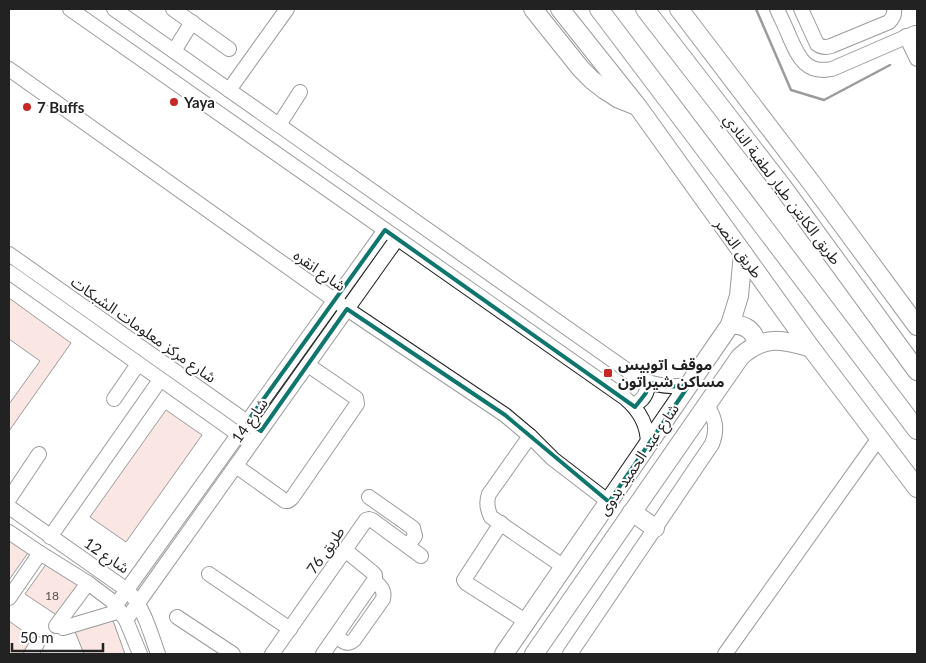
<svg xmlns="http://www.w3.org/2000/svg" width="926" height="663" font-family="Lato,'Noto Sans Arabic',sans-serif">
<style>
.building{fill:#f3c9c0;stroke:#222}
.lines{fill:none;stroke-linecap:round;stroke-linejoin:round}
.minor-casing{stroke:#222;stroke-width:16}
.major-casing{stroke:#222;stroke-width:20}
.minor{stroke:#fff;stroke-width:14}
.major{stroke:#fff;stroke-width:18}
.wall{stroke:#222;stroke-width:2.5}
.marked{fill:none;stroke:#0f766e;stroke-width:4;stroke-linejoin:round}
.poi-dot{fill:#c62828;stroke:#fff;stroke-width:2}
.labels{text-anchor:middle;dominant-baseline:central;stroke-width:4;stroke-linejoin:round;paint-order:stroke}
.number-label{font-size:12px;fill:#564c4a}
.poi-label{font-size:15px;font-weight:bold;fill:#222;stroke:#fff;text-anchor:start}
.street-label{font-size:15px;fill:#222;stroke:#fff}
</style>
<rect width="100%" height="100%" fill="#fff"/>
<g class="building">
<path d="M9,298L71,343L9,431V404L40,361L9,339Z"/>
<path d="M166,410L202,435L126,542L90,517Z"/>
<path d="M9,540L28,553L9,580Z"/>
<path d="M47,563L80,586L58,616L25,594Z"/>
<path d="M111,615L125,654H84L74,629Z"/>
<path d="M9,621L38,642L29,654H9Z"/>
</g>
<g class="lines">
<defs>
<g id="minor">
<path d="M70,9L625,398C640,411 648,425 648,445"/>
<path d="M114,9L638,378C655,386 670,388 689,385"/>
<path d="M173,9L229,49"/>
<path d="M777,9C781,18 786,28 790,38C799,58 806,74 832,69L915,33H917"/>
<path d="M801,9L817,44C821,47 825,48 831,46L889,22C893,18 895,14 894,9"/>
<path d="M906,36L917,59"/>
<path d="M174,51L192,22"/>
<path d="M9,69L347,309L505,415L530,436L553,459L609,502"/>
<path d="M229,90L287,9"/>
<path d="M279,125L300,92"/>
<path d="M9,254L254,427"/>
<path d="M9,272L245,439"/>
<path d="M114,399L138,364"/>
<path d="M633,405C643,401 648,393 648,382"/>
<path d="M530,436L489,494C486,502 487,509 491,517L564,567"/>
<path d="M236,466L285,501H288L292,498L357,404L356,398L308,365"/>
<path d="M369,497L413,528L415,536L408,546"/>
<path d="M9,499L39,454"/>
<path d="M9,507L127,590C144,607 150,632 158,654"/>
<path d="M501,523L464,580L466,583L527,622"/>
<path d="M9,532L40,553L88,583L112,601L126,620L140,654"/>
<path d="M50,537L160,380"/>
<path d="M209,574L290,629"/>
<path d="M9,598L40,553"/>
<path d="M116,605L385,230"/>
<path d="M177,617L233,654"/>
<path d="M126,620L397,239"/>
<path d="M56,626L88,583"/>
<path d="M63,628L120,611"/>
<path d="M336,636C342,641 347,646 354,640L383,599C385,590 381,587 375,581"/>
<path d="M31,654L37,644"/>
<path d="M272,654L366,520L369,519L372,520L421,556"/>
<path d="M323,654L375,579V575L372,572L345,550"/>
<path d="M570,654L712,444C718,429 715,418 707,405"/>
<path d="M725,654L879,438"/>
</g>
<g id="major">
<path d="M533,9L581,69L592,80L605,90L619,99L634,105"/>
<path d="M560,9L638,107L811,348L917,488"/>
<path d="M599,9L917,430"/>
<path d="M645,9L782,186L917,371"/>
<path d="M679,9L813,185L917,326"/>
<path d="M730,325C744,323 754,330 757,344"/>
<path d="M632,512L655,528"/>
<path d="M504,654L730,325L739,296L743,253"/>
<path d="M534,654L740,357C763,335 783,339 811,348"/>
</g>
</defs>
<use href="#minor" class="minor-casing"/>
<use href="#major" class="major-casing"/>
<use href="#minor" class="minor"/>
<use href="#major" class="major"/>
<path class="wall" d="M756,9L791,90L824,100L890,65"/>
</g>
<path d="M0 0H926V663H0ZM385,230L635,407L646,393L648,382L668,387L689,385L609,502L505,415L347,309L261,431L247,422Z" fill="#fff" fill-opacity=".55" fill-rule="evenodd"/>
<path class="marked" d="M385,230L635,407L646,393L648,382L668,387L689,385L609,502L505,415L347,309L261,431L247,422Z"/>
<g class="poi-dot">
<circle cx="174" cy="102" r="5"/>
<circle cx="27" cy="107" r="5"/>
<rect x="603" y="368" width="10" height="10" rx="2.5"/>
</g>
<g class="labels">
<g class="number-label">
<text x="52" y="595">18</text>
</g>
<g class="poi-label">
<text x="184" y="102">Yaya</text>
<text x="37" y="107">7 Buffs</text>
<text x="618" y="364">موقف اتوبيس<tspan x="618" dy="17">مساكن شيراتون</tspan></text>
</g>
<g class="street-label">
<text transform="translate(783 189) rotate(53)">طريق الكابتن طيار لطفية النادي</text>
<text transform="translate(739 248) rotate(54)">طريق النصر</text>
<text transform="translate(320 270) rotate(35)">شارع انقره</text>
<text transform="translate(144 329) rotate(35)">شارع مركز معلومات الشبكات</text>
<text transform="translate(249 420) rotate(-55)">شارع 14</text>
<text transform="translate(638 459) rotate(-56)">شارع عبد الحميد بدوى</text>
<text transform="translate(325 550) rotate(-55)">طريق 76</text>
<text transform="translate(107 555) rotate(34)">شارع 12</text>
</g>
</g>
<rect width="926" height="663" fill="none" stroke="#222222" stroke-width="20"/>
<path d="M12 643v8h91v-8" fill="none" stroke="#222222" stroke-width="2.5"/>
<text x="20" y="643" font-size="15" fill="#222222" stroke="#ffffff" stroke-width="4" paint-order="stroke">50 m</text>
</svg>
